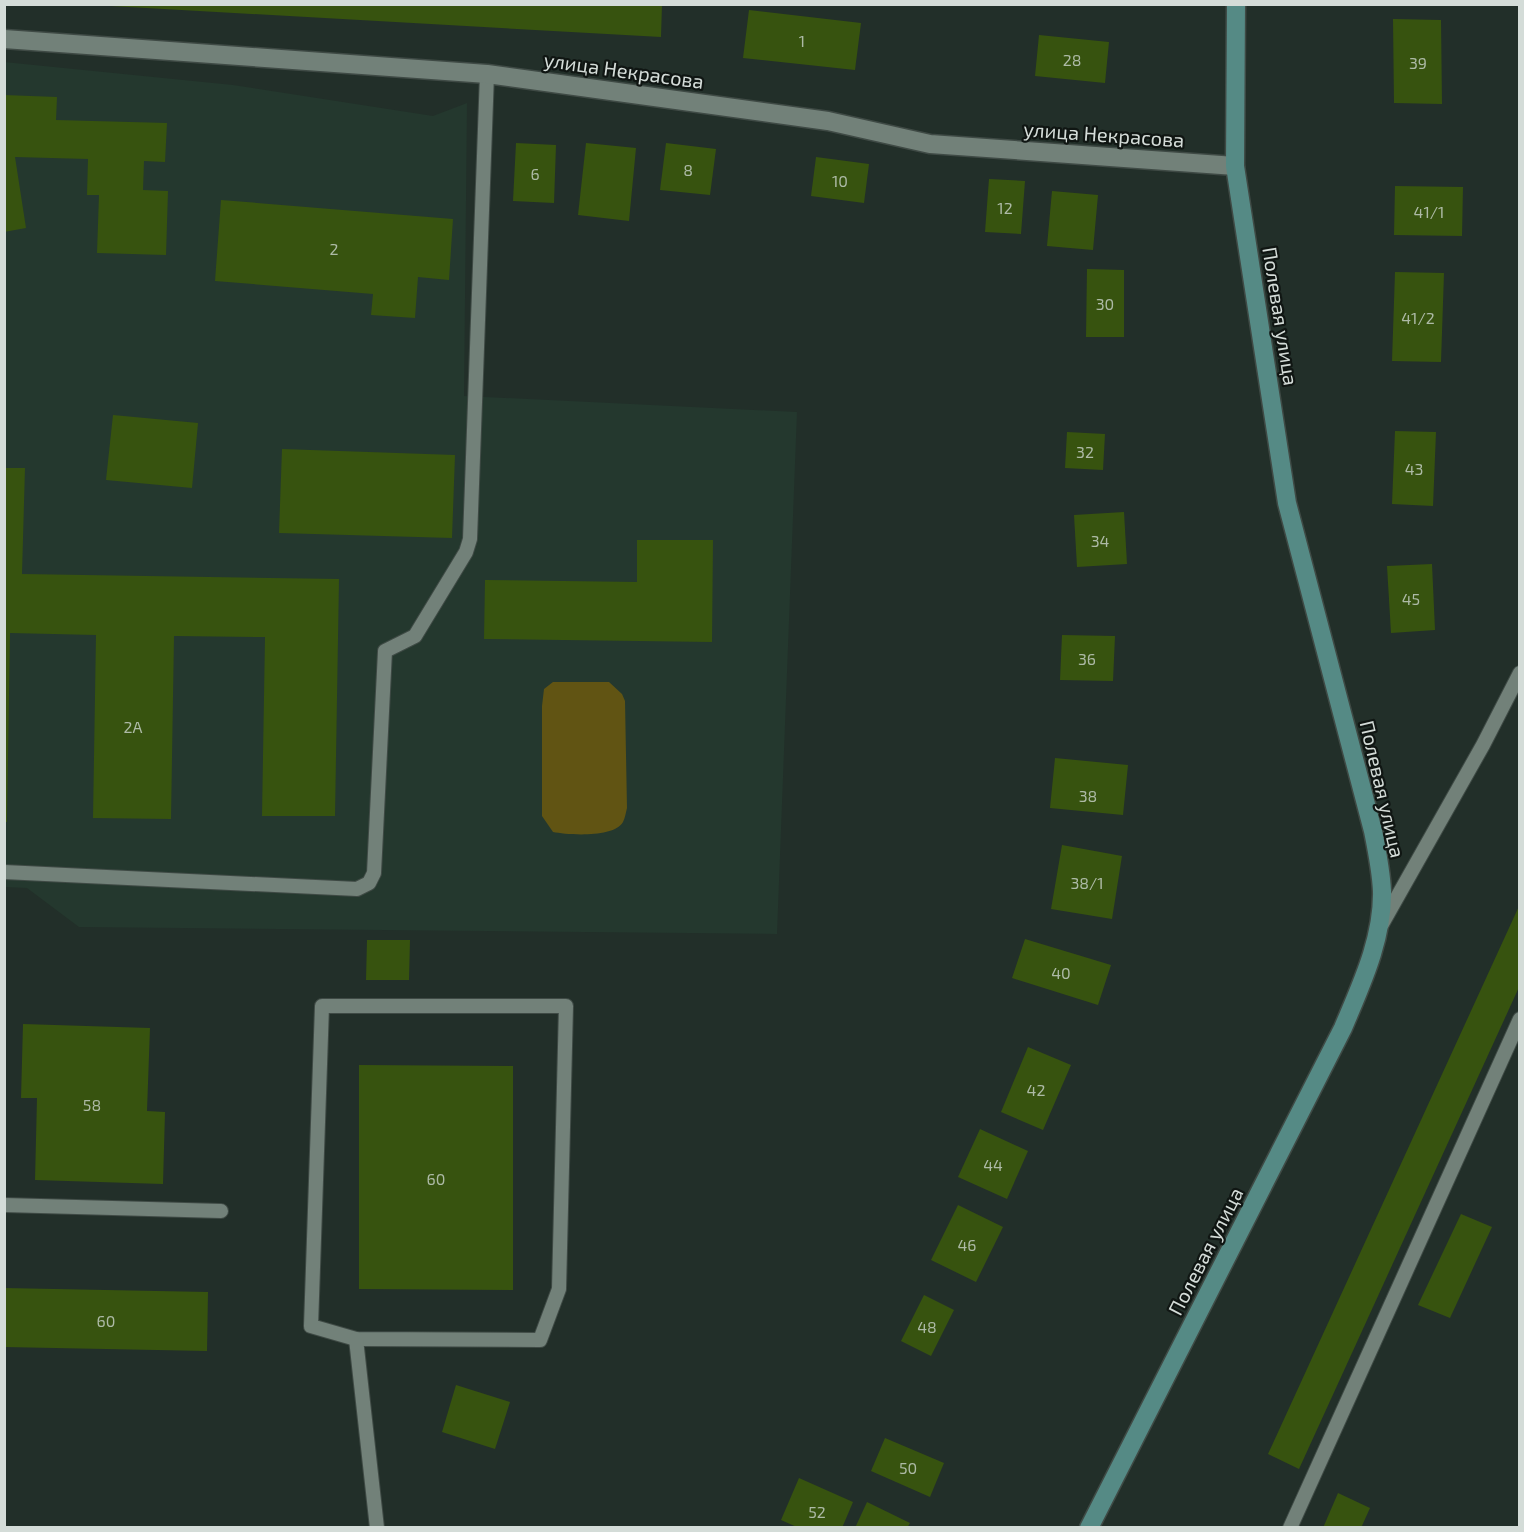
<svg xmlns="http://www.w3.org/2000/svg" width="1524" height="1532" font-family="'Exo 2',sans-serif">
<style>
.built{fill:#24382e}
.pitch{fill:#615413}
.building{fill:#37530f}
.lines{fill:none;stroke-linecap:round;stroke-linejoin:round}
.lane-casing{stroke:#3f4a45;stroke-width:16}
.street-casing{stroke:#3f4a45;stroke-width:21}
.secondary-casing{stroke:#3f4a45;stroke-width:21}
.lane{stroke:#728179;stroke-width:14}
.street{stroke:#728179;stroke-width:18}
.secondary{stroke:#558a85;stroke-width:18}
.labels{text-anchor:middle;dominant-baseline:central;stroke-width:4.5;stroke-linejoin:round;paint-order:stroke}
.number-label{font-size:16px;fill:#adbaa6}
.street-label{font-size:20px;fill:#d4dcd8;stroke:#101613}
</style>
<rect width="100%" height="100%" fill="#222f29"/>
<path class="built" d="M4,62L233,85L433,116L467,103L464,396L797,412L777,934L79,927L27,888L5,887Z"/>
<path class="pitch" d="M553,682H609L622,694L625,701L627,808C626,812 625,818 623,822C614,838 568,835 553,832L542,816V706L544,689Z"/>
<g class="building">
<path d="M111,4H662L661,37L111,6Z"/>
<path d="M749,10L861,23L855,70L743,58Z"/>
<path d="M1393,19L1441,20L1442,104L1394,103Z"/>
<path d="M1039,35L1109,42L1105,83L1035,76Z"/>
<path d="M4,95L57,97L56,120L167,123L165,162L144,161L143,190L168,191L166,255L97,253L99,195H87L88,159L15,157L26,228L4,232Z"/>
<path d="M516,143L556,145L554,203L513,201Z"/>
<path d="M586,143L636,148L629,221L578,215Z"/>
<path d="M666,143L716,149L710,195L660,190Z"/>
<path d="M816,157L869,164L864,203L811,196Z"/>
<path d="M989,179L1025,181L1021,234L985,232Z"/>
<path d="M1395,186L1463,187L1462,236L1394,235Z"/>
<path d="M1052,191L1098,195L1093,250L1047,246Z"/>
<path d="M221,200L453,219L449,280L418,277L415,318L371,315L373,294L215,281Z"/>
<path d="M1087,269L1124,270V337H1086Z"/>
<path d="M1395,272L1444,273L1441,362L1392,361Z"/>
<path d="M113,415L198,423L192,488L106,480Z"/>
<path d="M1395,431L1436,432L1433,506L1392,504Z"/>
<path d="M1067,432L1105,434L1103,470L1065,468Z"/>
<path d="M282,449L455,455L452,538L279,533Z"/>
<path d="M4,468H25L22,574L339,579L335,816H262L265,637L174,636L171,819L93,818L96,635L10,633L7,822H4Z"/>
<path d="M1124,512L1127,564L1077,567L1074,515Z"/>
<path d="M637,540H713L712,642L484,639L485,580L637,582Z"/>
<path d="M1432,564L1435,630L1391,633L1387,566Z"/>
<path d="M1062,635L1115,636L1113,681L1060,680Z"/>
<path d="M1055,758L1128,765L1123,815L1050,808Z"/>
<path d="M1062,845L1122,856L1112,919L1051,909Z"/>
<path d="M1520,904V985L1299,1469L1268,1454Z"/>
<path d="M1025,939L1111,965L1098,1005L1012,978Z"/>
<path d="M367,940H410L409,980H366Z"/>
<path d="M23,1024L150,1028L147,1111L165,1112L163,1184L35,1180L37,1098H21Z"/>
<path d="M1028,1047L1071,1065L1043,1130L1001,1112Z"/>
<path d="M359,1065L513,1066V1290L359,1289Z"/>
<path d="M980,1129L1028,1151L1007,1199L958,1177Z"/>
<path d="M958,1205L1003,1227L976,1282L931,1260Z"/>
<path d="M1461,1214L1492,1227L1450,1318L1418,1305Z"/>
<path d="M4,1288L208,1292L207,1351L4,1347Z"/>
<path d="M924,1295L954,1310L931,1356L901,1341Z"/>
<path d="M456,1385L510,1402L495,1449L442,1432Z"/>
<path d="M885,1438L944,1463L930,1497L871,1471Z"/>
<path d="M799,1478L853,1502L842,1528H799L781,1520Z"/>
<path d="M1338,1493L1370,1508L1361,1528H1323Z"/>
<path d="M867,1502L910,1523L907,1528H855Z"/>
</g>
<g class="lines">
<defs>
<g id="lane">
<path d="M4,872L357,889L369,883L374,873L385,651L415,636L466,552L470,539L487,74"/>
<path d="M1382,924L1483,745L1520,673"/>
<path d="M322,1006H566L559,1289L540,1340L356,1339L311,1326Z"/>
<path d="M4,1205L221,1211"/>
<path d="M356,1339L377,1528"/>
<path d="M1290,1528L1520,1019"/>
</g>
<path id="street" d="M4,39L487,74L828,121L930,144L1235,166"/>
<path id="secondary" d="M1089,1528L1343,1028C1361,985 1383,939 1382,891C1381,870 1377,851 1373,831L1287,503L1235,166L1236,4"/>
</defs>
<use href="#lane" class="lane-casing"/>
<use href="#street" class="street-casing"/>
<use href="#secondary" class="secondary-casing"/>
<use href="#lane" class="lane"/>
<use href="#street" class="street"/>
<use href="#secondary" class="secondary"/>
</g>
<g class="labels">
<g class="number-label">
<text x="802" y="40">1</text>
<text x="1072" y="59">28</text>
<text x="1418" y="62">39</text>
<text x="688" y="169">8</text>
<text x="535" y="173">6</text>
<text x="840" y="180">10</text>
<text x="1005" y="207">12</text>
<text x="1429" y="211">41/1</text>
<text x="334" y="248">2</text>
<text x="1105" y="303">30</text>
<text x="1418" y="317">41/2</text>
<text x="1085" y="451">32</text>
<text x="1414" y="468">43</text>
<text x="1100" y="540">34</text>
<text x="1411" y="598">45</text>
<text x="1087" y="658">36</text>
<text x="133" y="726">2А</text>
<text x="1088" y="795">38</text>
<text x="1087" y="882">38/1</text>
<text x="1061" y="972">40</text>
<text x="1036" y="1089">42</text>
<text x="92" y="1104">58</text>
<text x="993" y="1164">44</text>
<text x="436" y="1178">60</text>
<text x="967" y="1244">46</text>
<text x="106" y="1320">60</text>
<text x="927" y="1326">48</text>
<text x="908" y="1467">50</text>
<text x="817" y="1511">52</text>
</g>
<g class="street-label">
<text transform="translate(624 70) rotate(8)">улица Некрасова</text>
<text transform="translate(1104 134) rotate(4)">улица Некрасова</text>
<text transform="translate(1281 316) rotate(81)">Полевая улица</text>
<text transform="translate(1383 789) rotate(77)">Полевая улица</text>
<text transform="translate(1205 1251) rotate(-63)">Полевая улица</text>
</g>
</g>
<rect width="1524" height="1532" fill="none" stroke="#d4dcd8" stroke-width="12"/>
</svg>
